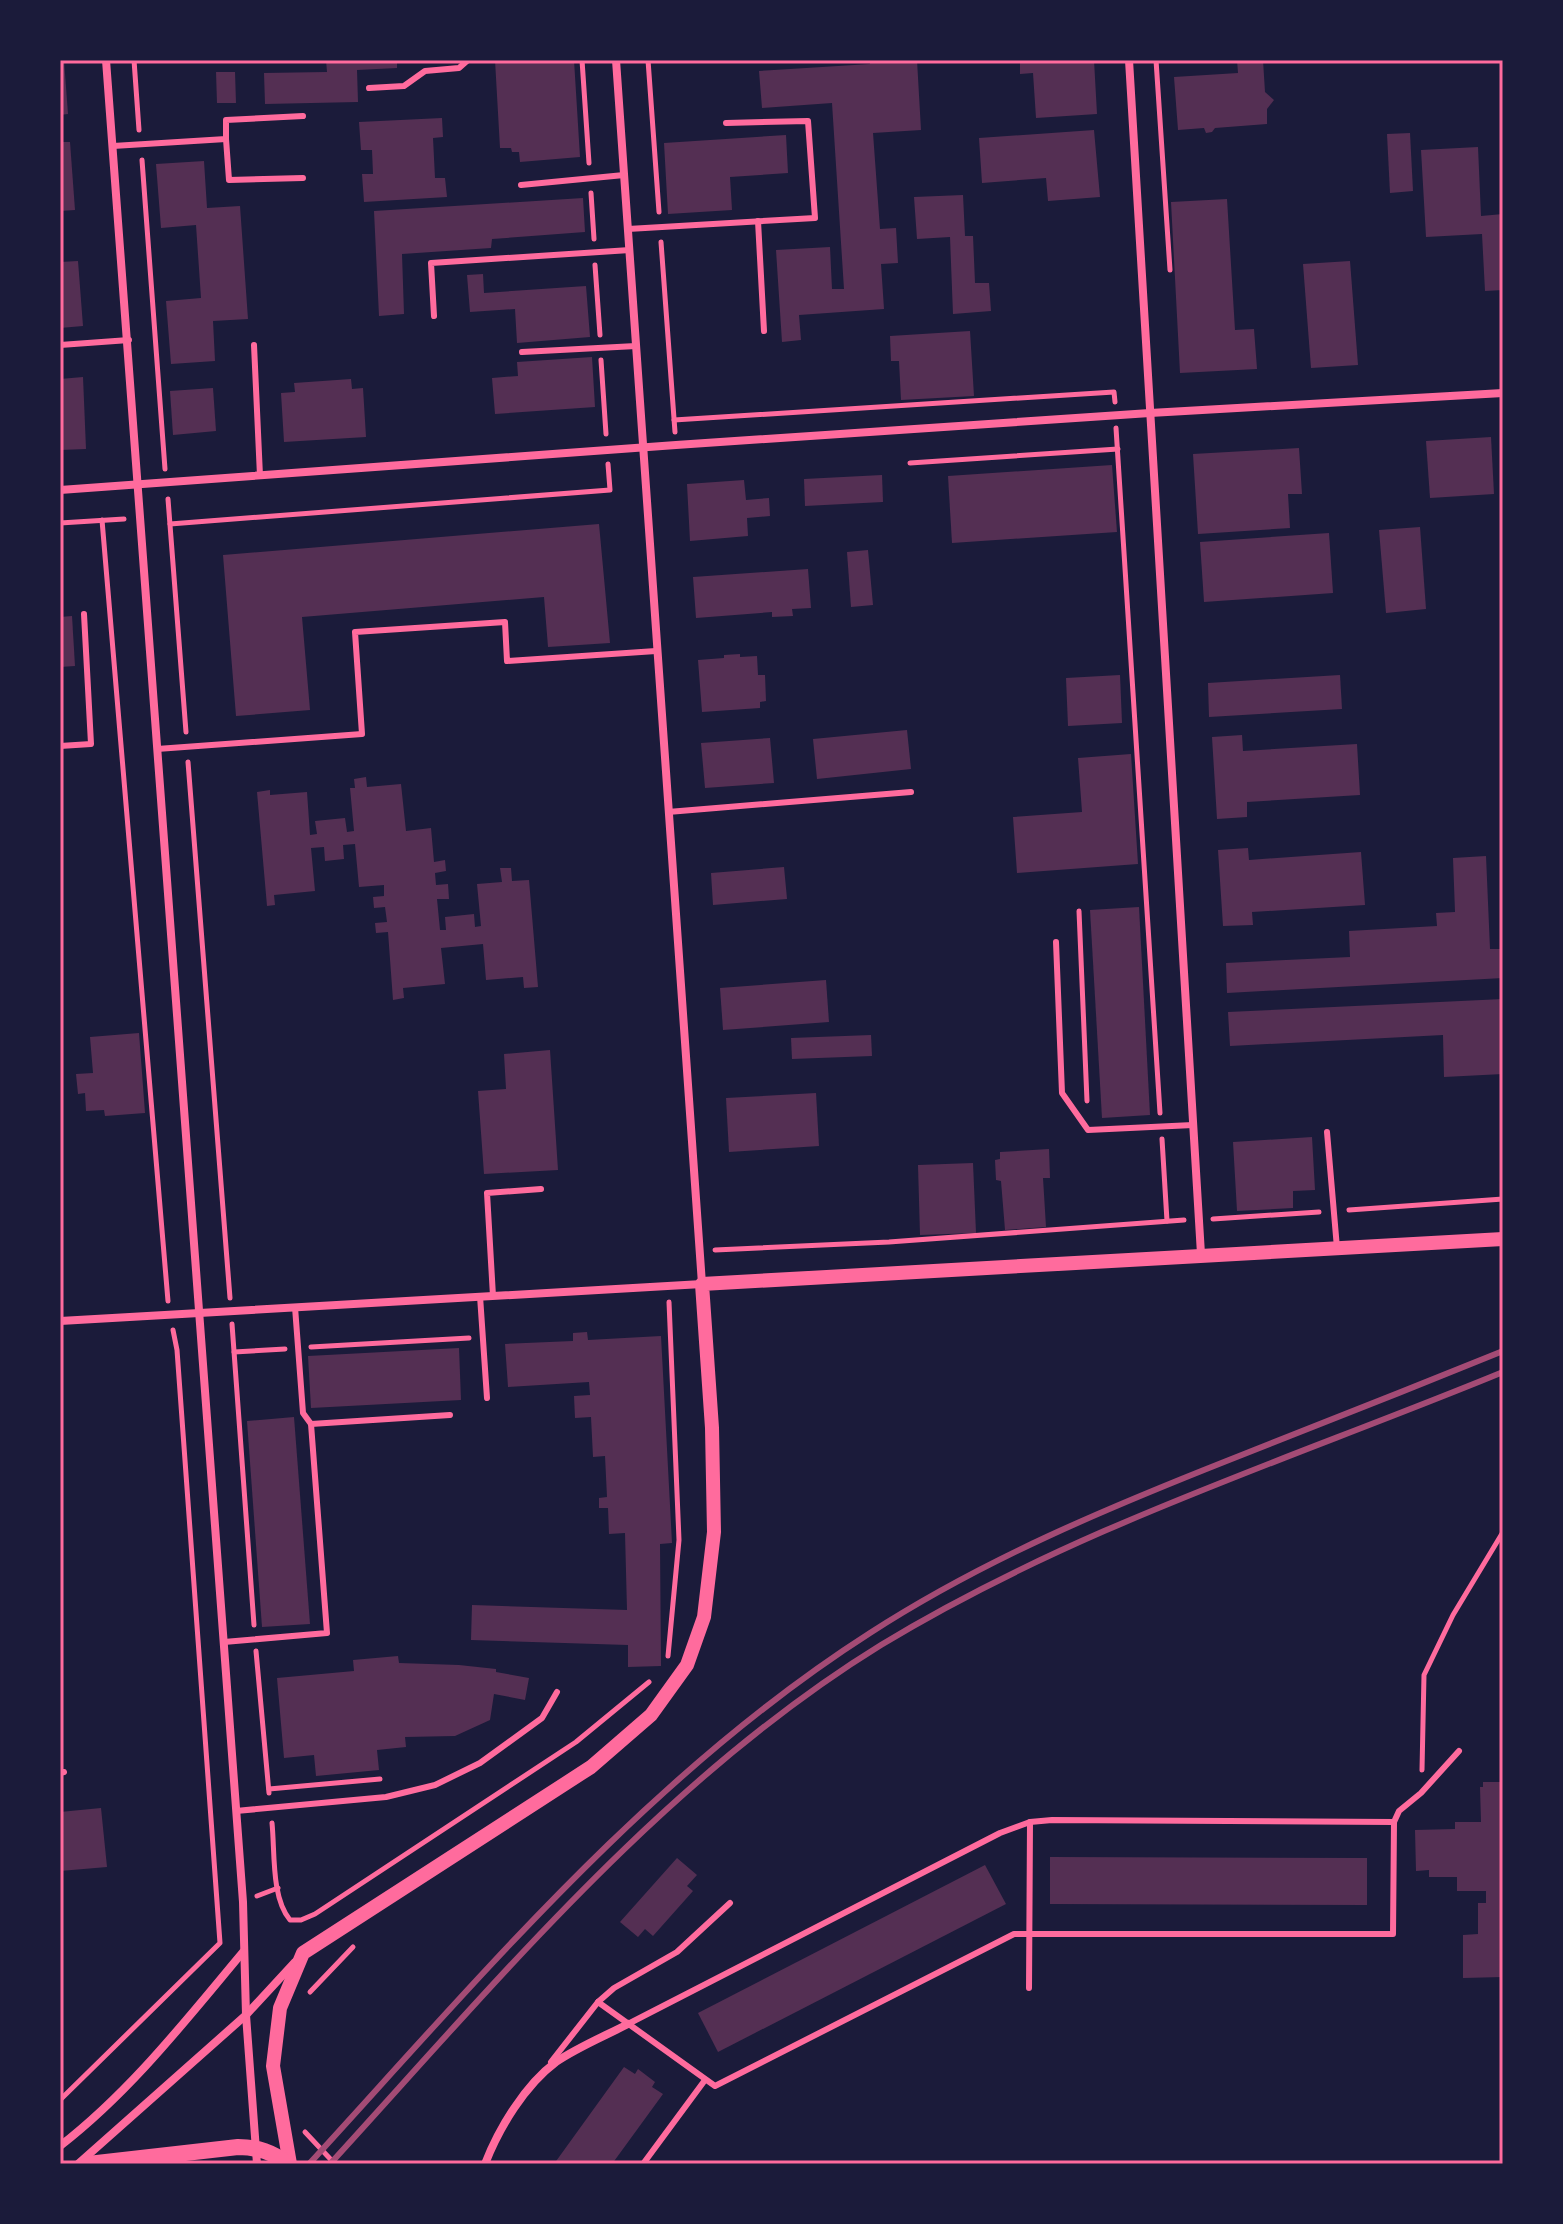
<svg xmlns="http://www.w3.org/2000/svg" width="1563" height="2224" font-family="'Open Sans',sans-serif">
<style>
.building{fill:#542f53}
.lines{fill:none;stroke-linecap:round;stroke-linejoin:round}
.path{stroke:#ff6b9d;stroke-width:5}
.service{stroke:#ff6b9d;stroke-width:6}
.minor{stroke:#ff6b9d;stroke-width:8}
.tertiary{stroke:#ff6b9d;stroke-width:14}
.secondary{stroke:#ff6b9d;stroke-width:16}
.rail{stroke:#a44b75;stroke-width:6}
.neatline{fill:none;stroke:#ff6b9d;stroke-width:3}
</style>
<rect width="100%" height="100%" fill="#1b1b3a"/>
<g class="building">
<path d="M60,60H64L68,114L60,115Z"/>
<path d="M326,60H397V68L357,70L358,102L265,104L264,73L327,72Z"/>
<path d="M495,60H574L580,157L520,162L519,152H512L511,148H500Z"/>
<path d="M869,60H917L921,130L873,133L880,229L896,228L898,263L881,264L884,309L799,315L801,340L782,342L776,250L830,247L832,289H844L832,103L762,108L759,71L870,64Z"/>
<path d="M1020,60H1094L1097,114L1036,118L1033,73L1020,74Z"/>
<path d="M1237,60H1263L1265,92L1274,100L1267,109V124L1215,128L1212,132L1206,133L1204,128L1178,130L1174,77L1238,73Z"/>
<path d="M216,72H235L236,103H217Z"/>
<path d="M442,118L443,137L433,138L435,178H445L447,197L364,202L362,174H373L372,150H361L359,122Z"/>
<path d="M1094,130L1100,197L1048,201L1046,178L982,183L979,138Z"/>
<path d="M1410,133L1413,191L1390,193L1387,134Z"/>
<path d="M786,135L788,173L730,177L732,210L668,214L664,143Z"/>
<path d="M60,142H70L75,210L60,211Z"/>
<path d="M1478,147L1481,216L1503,214V290L1485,291L1482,234L1426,237L1421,150Z"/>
<path d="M204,161L207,208L240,206L248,319L213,321L215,361L171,364L166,301L201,298L196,225L161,228L156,164Z"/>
<path d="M963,195L965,236H973L975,283H989L991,311L953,314L950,237L917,239L914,197Z"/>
<path d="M583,198L585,232L492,239L491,248L402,254L404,314L379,316L374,211Z"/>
<path d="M1227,199L1235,330L1254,329L1257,369L1180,373L1171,202Z"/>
<path d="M78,261L83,326L60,328V262Z"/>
<path d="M1350,261L1358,365L1311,368L1303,264Z"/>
<path d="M483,274L484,293L586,286L590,337L517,343L515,309L470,312L467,275Z"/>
<path d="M970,331L974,396L901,400L899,361H891L890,336Z"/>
<path d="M592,357L595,407L495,414L492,378L518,376L517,362Z"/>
<path d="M83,377L86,449L60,450V379Z"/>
<path d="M351,379L352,389L363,388L366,437L284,442L281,393L295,392L294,383Z"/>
<path d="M213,388L216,431L173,435L170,391Z"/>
<path d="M1491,437L1494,494L1430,498L1426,441Z"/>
<path d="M1299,448L1302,494H1288L1290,528L1198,534L1193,454Z"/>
<path d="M1112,465L1117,532L952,543L948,476Z"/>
<path d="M882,475L883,502L805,506L804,479Z"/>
<path d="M744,480L746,500L769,498L770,516L747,518L748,536L690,541L687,484Z"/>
<path d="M599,524L610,643L548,647L544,597L302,617L310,710L236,716L223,555Z"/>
<path d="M1420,527L1426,609L1386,613L1379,530Z"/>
<path d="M1329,533L1333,593L1204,602L1200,542Z"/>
<path d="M868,550L873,605L851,607L847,552Z"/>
<path d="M808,569L811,608L792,609L793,616L772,617V612L696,618L693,577Z"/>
<path d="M72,616L75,666L60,667V617Z"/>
<path d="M740,654V657L757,656L758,675H765L766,701L760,702V708L702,712L698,660L724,658V655Z"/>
<path d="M1120,675L1122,723L1068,726L1066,678Z"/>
<path d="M1340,675L1342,709L1209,717L1208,683Z"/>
<path d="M907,730L911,769L817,779L813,739Z"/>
<path d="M1242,735L1243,751L1357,744L1360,795L1247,802V817L1217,819L1212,737Z"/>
<path d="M770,738L774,783L705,788L701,743Z"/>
<path d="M1131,754L1138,864L1017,873L1013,817L1082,812L1078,758Z"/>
<path d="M366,777L367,787L401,784L406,831L431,828L434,862L445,860L446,871L435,873L436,885L448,884L449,899H437L440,930H446L445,917L474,914L475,927L481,926L477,884L502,882L500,868H511L512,881L529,880L538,987L524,988L523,977L486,980L483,944L441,948L445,984L403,988L404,998L393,1000L388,932L376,933L375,923L387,922L385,907L374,908L373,897L384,896V885L359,887L355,844L343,845L344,859L325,861L324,847L311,848L315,891L274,895L275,905L267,906L257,792L270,790V795L307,792L310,835L317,834L315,821L345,818L347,832L354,831L350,788H355L354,779Z"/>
<path d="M1248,848L1249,860L1361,852L1365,905L1252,912L1253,925L1223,926L1218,850Z"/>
<path d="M1486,856L1490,949H1503V978L1227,993L1226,963L1350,957L1349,931L1437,926L1436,913L1455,912L1453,858Z"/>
<path d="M784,867L787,899L713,905L711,873Z"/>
<path d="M1139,907L1150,1115L1102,1118L1090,910Z"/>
<path d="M826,980L829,1022L723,1030L720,988Z"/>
<path d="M1503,999V1074L1444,1077L1443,1035L1230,1046L1228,1012Z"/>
<path d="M139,1033L145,1113L105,1116L104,1110L86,1111L85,1093L78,1094L76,1074L93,1073L90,1037Z"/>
<path d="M871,1035L872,1056L792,1059L791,1038Z"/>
<path d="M550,1050L558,1170L484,1174L478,1091L506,1089L504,1054Z"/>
<path d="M816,1093L819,1146L729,1152L726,1098Z"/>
<path d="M1312,1137L1315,1190L1293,1191V1208L1237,1211L1233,1142Z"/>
<path d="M1049,1149L1050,1178H1043L1046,1227L1005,1230L1001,1181L996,1180L995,1160L1000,1159V1152Z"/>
<path d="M973,1163L976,1233L920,1235L918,1165Z"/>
<path d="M587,1332L588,1340L661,1336L672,1543L660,1544L661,1666L628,1667V1645L471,1640L472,1605L627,1610L625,1533L609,1534L608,1508H599V1498L607,1497L605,1456L593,1457L591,1417L575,1418L574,1396L590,1395L589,1382L508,1387L505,1344L573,1341V1333Z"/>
<path d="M459,1348L461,1400L311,1408L308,1356Z"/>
<path d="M294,1417L310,1624L262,1627L247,1421Z"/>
<path d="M398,1656L399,1663L459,1665L496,1669V1672L529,1678L525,1700L494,1694L490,1720L455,1736L405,1737L406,1747L377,1750L379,1770L316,1776L314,1755L284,1758L277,1678L354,1671L353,1660Z"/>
<path d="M1483,1782H1503V1977L1463,1978V1935L1478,1934V1903H1486V1891H1457V1877H1429V1870L1416,1871L1415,1830L1455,1829V1822H1481L1480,1787H1483Z"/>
<path d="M101,1808L107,1867L60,1871V1812Z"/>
<path d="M1050,1857L1367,1858V1905L1050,1904Z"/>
<path d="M677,1858L697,1875L687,1886L693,1891L653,1936L645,1929L638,1937L620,1922Z"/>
<path d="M985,1865L1006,1904L718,2052L698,2013Z"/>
<path d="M624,2067L635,2074L638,2069L655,2082L652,2087L663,2094L612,2164H554Z"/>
</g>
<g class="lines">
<g class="path">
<path d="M134,60L139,130"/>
<path d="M582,60L589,163"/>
<path d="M648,60L659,212"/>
<path d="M1156,60L1170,270"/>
<path d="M142,160L165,469"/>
<path d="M591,193L594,239"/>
<path d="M661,242L675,432"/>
<path d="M595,265L600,335"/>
<path d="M601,360L606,434"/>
<path d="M674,420L1114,392L1115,402"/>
<path d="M1116,428L1160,1113"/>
<path d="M910,463L1118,449"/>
<path d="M168,499L186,732"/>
<path d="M102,520L168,1301"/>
<path d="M60,523L124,519"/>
<path d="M170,524L610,490L608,464"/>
<path d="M188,762L230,1298"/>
<path d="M1079,911L1087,1101"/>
<path d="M1162,1139L1167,1221"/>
<path d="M1349,1210L1503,1199"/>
<path d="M1213,1219L1319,1212"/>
<path d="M715,1250L889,1242L1184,1220"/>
<path d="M232,1324L254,1625"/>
<path d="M311,1347L469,1338"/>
<path d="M234,1352L285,1349"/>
<path d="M256,1651L269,1793"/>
<path d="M668,1656L679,1540L669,1302"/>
<path d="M1422,1770L1424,1675L1453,1615L1503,1532"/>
<path d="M269,1789L380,1779"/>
<path d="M272,1823C275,1852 271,1897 290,1920H301L315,1914L576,1742L649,1682"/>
<path d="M257,1896L278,1888"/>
<path d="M310,1992L353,1947"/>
<path d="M60,2100L220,1943L177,1350L173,1330"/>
<path d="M305,2132L335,2164"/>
</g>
<g class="service">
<path d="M369,88L404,86L425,71L459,68L468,60"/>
<path d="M226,139L229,180L303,178"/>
<path d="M113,146L226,139V120L303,116"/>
<path d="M521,185L624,175"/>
<path d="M758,221L764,331"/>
<path d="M628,229L815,218L808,121L726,123"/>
<path d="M434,316L431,263L630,250"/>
<path d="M60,345L129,340"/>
<path d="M254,345L260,476"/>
<path d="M522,352L636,346"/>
<path d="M60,746L91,744L84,614"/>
<path d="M157,749L362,734L355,632L505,622L507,661L656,651"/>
<path d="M668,812L911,792"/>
<path d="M1056,942L1062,1093L1088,1130L1193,1125"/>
<path d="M1327,1132L1337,1248"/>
<path d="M480,1296L487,1398"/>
<path d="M493,1296L487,1193L541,1189"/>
<path d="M295,1307L303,1413L311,1424L450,1415"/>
<path d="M224,1642L327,1633L311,1424"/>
<path d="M60,1773L64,1772"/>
<path d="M236,1811L386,1797L435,1785L480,1763L542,1718L557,1692"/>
<path d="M1029,1988L1030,1822"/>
<path d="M598,2002L715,2086L1014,1934H1393L1394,1822L1399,1811L1421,1793L1459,1751"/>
<path d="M628,2024L1000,1833L1030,1822L1052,1820L1394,1822"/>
<path d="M551,2062L598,2002L614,1988L677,1952L730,1903"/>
<path d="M643,2164L705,2080"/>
</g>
<g class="minor">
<path d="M106,60L243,1902L246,2015L257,2164"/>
<path d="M1129,60L1201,1254"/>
<path d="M60,490L676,445L1150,413L1503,393"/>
<path d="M60,1321L702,1284L616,60"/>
<path d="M60,2146C131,2091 186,2020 243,1952"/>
<path d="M78,2164L246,2015L295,1962"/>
<path d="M485,2164C499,2128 525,2085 556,2062C578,2047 605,2036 628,2024"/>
</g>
<path class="tertiary" d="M290,2164L273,2066L280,2008L303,1953L591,1767L651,1715L687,1665L704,1617L714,1532L712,1428L702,1284L1503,1239"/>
<path class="secondary" d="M88,2164L238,2147C258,2147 272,2152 288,2164"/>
<g class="rail">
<path d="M309,2164C483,1974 651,1773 870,1633C983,1560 1105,1509 1229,1460C1320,1424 1412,1388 1503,1351"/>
<path d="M330,2164C499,1979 665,1778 881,1645C1075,1527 1294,1458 1503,1372"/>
</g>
</g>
<rect width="1563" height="2224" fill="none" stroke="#1b1b3a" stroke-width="124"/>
<rect x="62" y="62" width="1439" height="2100" class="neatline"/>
</svg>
